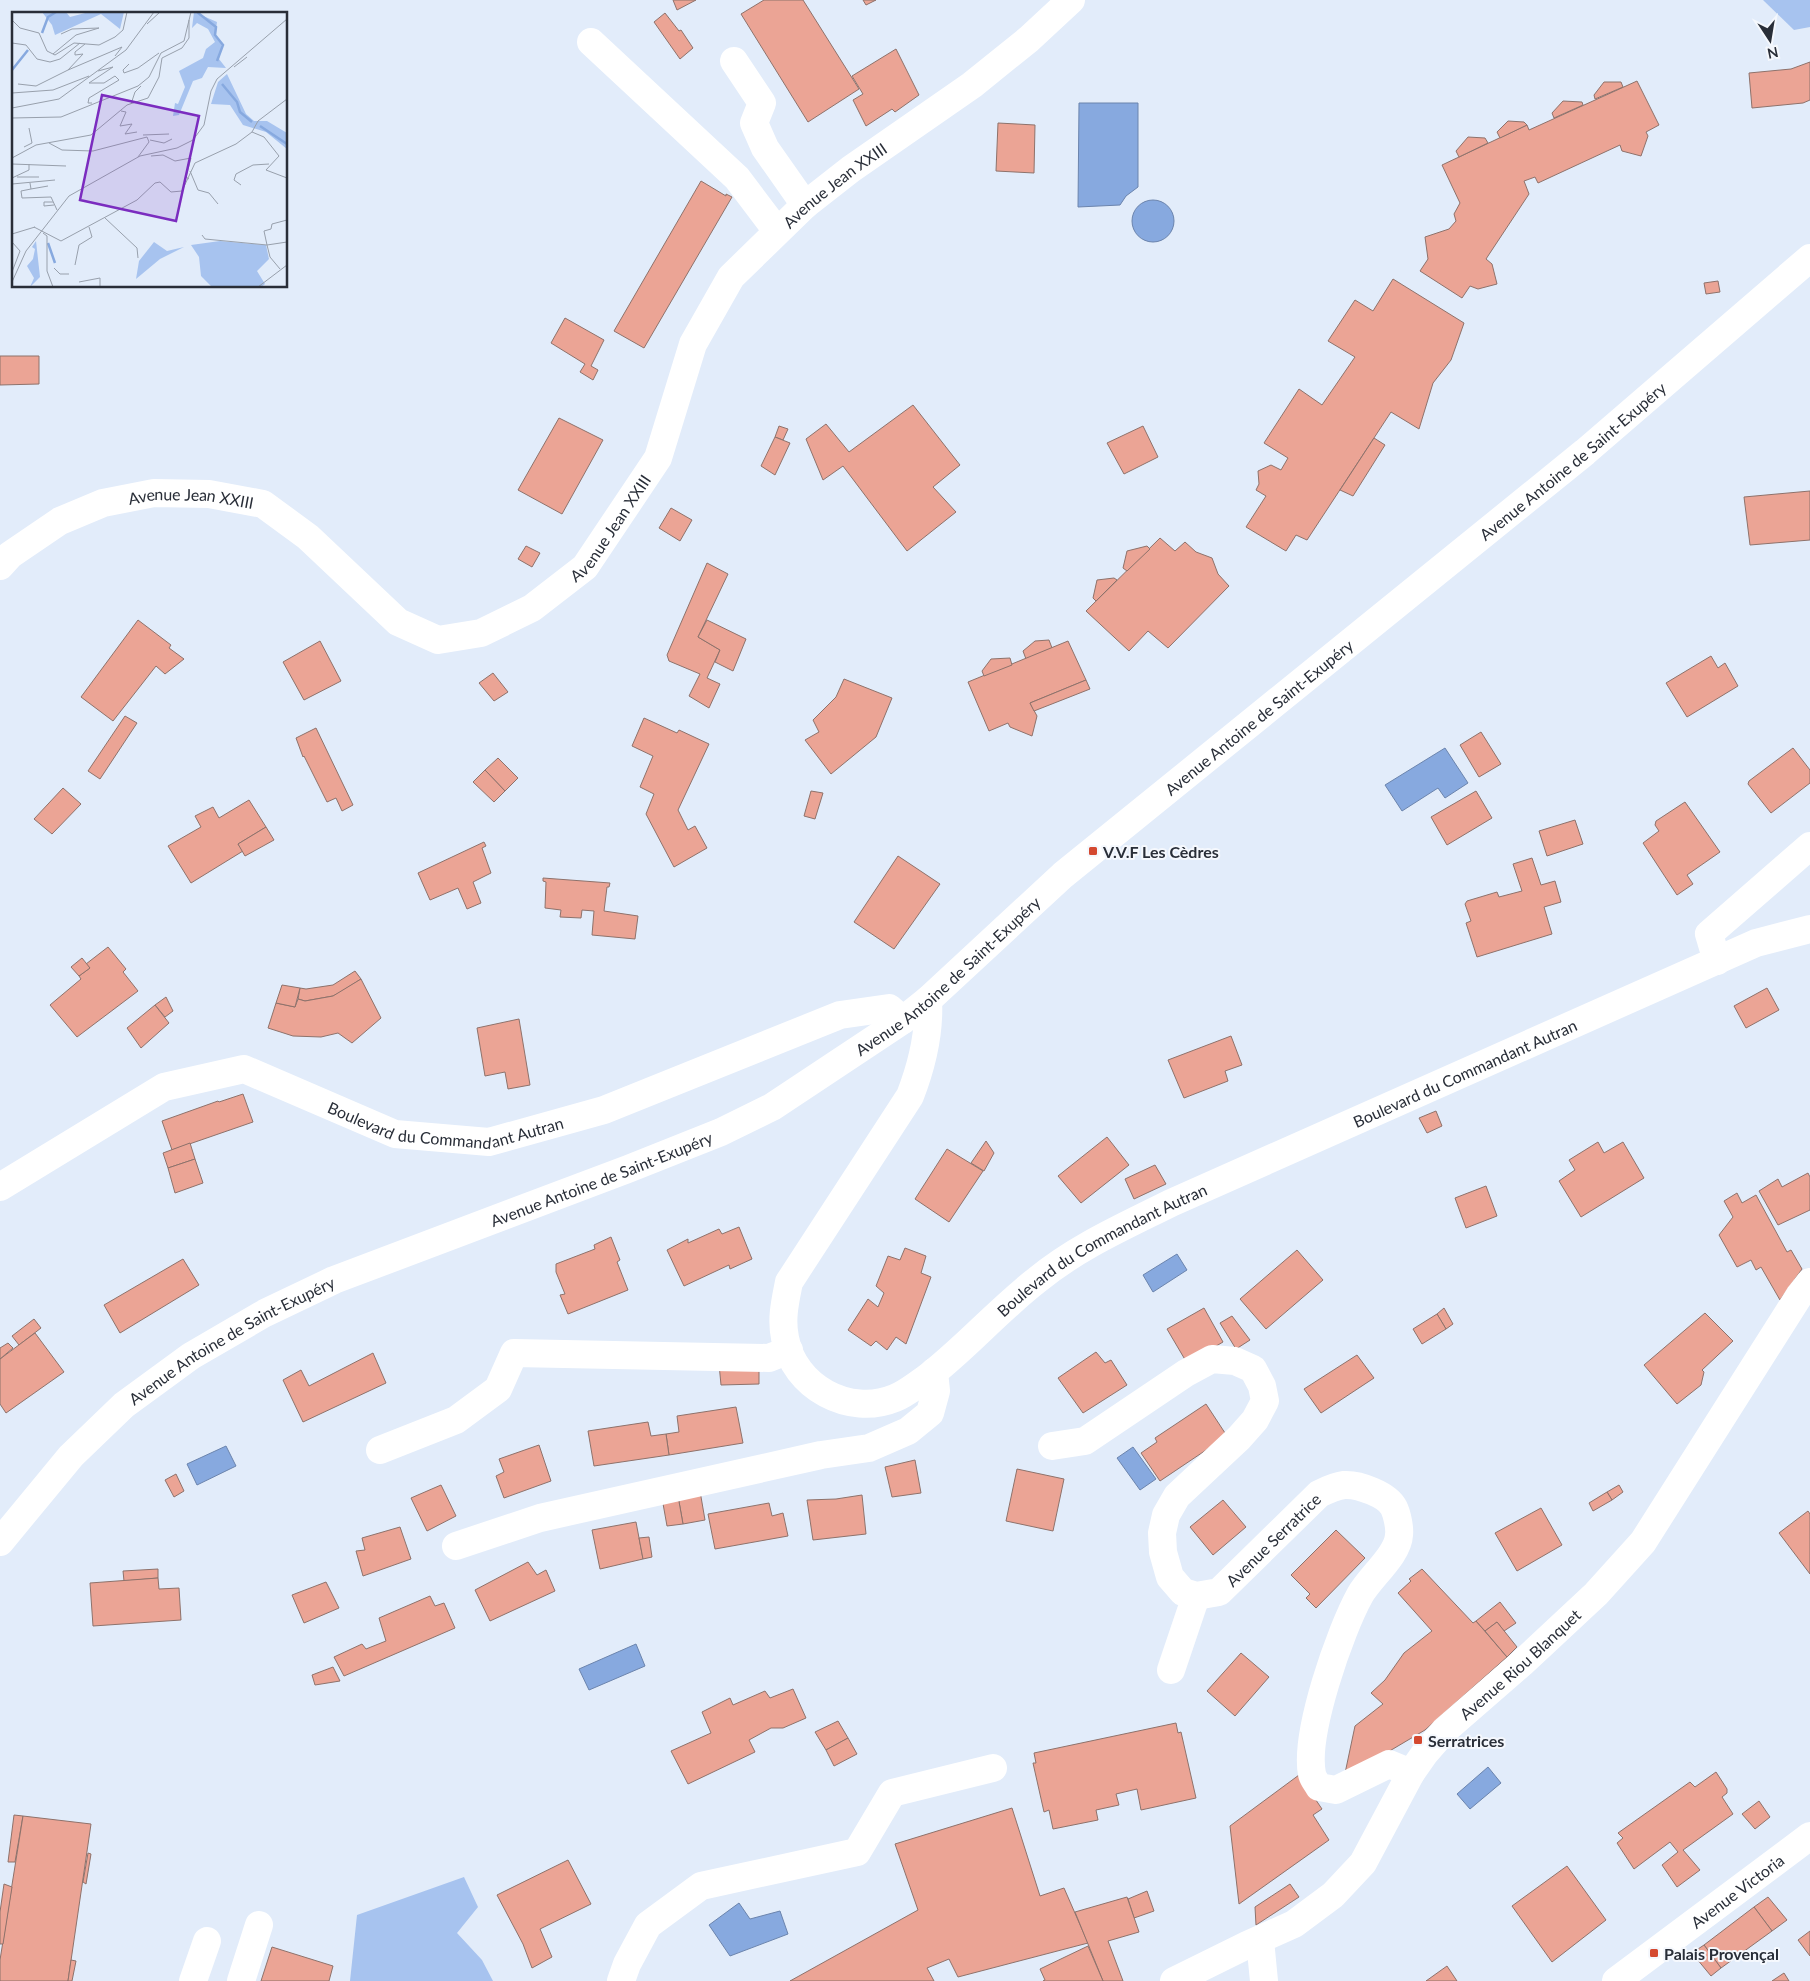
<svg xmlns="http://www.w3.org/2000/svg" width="1810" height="1981" font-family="Lato,sans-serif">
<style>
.green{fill:#a7c3ef}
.water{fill:#87a9df;stroke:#6b84ad}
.building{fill:#eba495;stroke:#8e726b}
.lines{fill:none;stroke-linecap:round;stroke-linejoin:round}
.minor{stroke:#fff;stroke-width:28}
.major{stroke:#fff;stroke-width:28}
.poi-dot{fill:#d44930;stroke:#f5f8fd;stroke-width:2}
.labels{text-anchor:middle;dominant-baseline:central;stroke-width:4;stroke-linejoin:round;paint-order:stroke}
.street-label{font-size:16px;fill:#292e38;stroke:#f5f8fd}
.poi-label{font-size:16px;font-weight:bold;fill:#292e38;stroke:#f5f8fd;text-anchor:start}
.inset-river{fill:none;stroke:#87a9df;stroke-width:2.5}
.inset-road{fill:none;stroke:#98a0ac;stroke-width:1}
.view{fill:#7b2cbf;fill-opacity:0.15;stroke:#7b2cbf;stroke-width:2.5}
.inset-edge{fill:none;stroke:#292e38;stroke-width:2.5}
</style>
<rect width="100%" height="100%" fill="#e2ecfa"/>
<g class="green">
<path d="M1763,0H1810V27L1794,30Z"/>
<path d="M464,1877L478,1907L457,1933L482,1960L493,1981H350L357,1915Z"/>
</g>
<g class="water">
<path d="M1079,103H1138V187L1126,196L1120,205L1078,207Z"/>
<circle cx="1153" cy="221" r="21"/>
<path d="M1445,748L1468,783L1445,798L1438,788L1402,811L1385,785Z"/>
<path d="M1177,1254L1187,1270L1153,1292L1143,1275Z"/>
<path d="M226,1446L236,1466L197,1485L187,1464Z"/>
<path d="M1133,1447L1156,1479L1140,1490L1117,1458Z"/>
<path d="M636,1644L645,1666L589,1690L579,1669Z"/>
<path d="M1488,1767L1501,1783L1470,1809L1457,1794Z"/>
<path d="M739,1903L750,1919L780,1911L788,1934L730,1956L709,1925Z"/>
</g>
<g class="building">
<path d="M673,0H696L677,10Z"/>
<path d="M764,0H803L859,89L808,122L741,14Z"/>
<path d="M863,0H876L866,5Z"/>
<path d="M665,13L679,31L681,30L693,48L680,59L654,22Z"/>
<path d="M896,49L919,95L895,112L892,109L866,126L853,100L863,94L852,76Z"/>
<path d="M1810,62V100L1803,103L1752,108L1749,73L1791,69Z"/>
<path d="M1637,81L1659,125L1646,132L1648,136L1641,156L1622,151L1620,145L1538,183L1535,177L1524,181L1529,194L1486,259L1492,264L1497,284L1478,289L1470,286L1462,298L1420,271L1428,259L1425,237L1449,229L1456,221L1454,214L1460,203L1442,165L1527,125L1529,130Z"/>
<path d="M1604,82H1621L1623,87L1595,99L1594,95Z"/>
<path d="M1563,101L1582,102L1583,105L1554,118L1552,113Z"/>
<path d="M1508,121L1524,122L1527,125L1500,138L1497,132Z"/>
<path d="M998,123L1035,125L1034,173L996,171Z"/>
<path d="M1468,137L1485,138L1488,143L1459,157L1456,151Z"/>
<path d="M701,181L726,196V194L732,197L644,348L614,331Z"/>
<path d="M1393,279L1464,323L1451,360L1433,383L1419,429L1391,412L1307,540L1296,535L1286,551L1246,527L1266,496L1256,490L1259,484L1258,471L1271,465L1281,470L1288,458L1264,443L1299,389L1322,405L1355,357L1328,341L1355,300L1373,311Z"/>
<path d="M1718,281L1720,292L1706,294L1704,283Z"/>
<path d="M565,318L604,340L591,366L598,370L593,380L580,372L585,364L551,343Z"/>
<path d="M0,356H39V384L0,385Z"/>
<path d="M913,405L960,465L933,487L956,512L907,551L843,466L823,480L806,439L826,424L849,452Z"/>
<path d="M559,418L603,440L562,514L518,490Z"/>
<path d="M779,426L788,429L783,440L775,437Z"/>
<path d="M1143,426L1158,457L1124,474L1107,443Z"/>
<path d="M775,437L790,443L775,475L761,466Z"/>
<path d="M1374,438L1385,445L1353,496L1340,490Z"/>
<path d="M1810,491V540L1750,545L1744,497Z"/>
<path d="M671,508L692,520L680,541L659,528Z"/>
<path d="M1160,538L1175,551L1185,542L1196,552L1212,558L1218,574L1229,586L1168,648L1148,631L1129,651L1086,611Z"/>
<path d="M526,546L540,553L532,567L518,559Z"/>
<path d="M1147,546L1150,549L1127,571L1123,568L1127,551Z"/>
<path d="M707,563L728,574L698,637L720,650L707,678L720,684L709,708L689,696L700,674L669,661L667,655Z"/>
<path d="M1114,578L1117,580L1096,601L1093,598L1097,580Z"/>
<path d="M138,620L171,645L169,648L184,659L165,674L156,666L113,721L81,697Z"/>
<path d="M707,620L746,639L733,671L715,662L720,650L698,637Z"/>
<path d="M1049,640L1052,648L1026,659L1023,651L1035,641Z"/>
<path d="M320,641L341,681L304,700L283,662Z"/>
<path d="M1068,641L1086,680L1030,703L1037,716L1032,736L1010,727L1008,723L989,731L968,682Z"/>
<path d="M1711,656L1718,668L1725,663L1738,686L1687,717L1666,683Z"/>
<path d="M1010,658L1012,665L984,676L982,671L991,659Z"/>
<path d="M493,673L508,692L494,701L479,683Z"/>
<path d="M844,679L892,698L876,737L831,774L805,740L819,732L813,720L836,697Z"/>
<path d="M1086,680L1090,689L1034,711L1030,703Z"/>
<path d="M125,716L137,723L100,779L88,771Z"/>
<path d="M644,718L677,733L679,730L709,744L678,810L688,830L695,826L707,848L674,867L646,814L654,794L640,787L653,756L632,746Z"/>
<path d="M316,728L353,805L342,811L336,798L327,802L304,756L303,757L296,738Z"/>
<path d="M1481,732L1501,764L1479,777L1460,745Z"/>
<path d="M1793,748L1810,770V783L1771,813L1748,784L1749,781Z"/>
<path d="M498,758L518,778L505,791L485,770Z"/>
<path d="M485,770L505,791L494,802L473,782Z"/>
<path d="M63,788L81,804L52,834L34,819Z"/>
<path d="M811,791L823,793L815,819L804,816Z"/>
<path d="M1476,791L1492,818L1447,845L1431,817Z"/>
<path d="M249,800L266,827L238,844L243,851L191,883L168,846L201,827L195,816L213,807L219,818Z"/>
<path d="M1685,802L1720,852L1687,875L1693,884L1677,895L1643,843L1659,831L1655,825L1656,821Z"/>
<path d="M1575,820L1583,844L1547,856L1539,831Z"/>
<path d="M266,827L274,840L245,856L238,844Z"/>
<path d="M484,842L486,846L482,848L491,873L473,882L481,903L467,909L458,888L430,900L418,873Z"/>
<path d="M898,856L940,884L894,949L854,922Z"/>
<path d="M1532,858L1541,885L1555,881L1561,902L1544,907L1552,934L1477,957L1466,923L1471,921L1465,904L1467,901L1497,892L1499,897L1522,891L1513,864Z"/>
<path d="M543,878L610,883L609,887H607L604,911L638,916L635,939L592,935L594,911L582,910L581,918L560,917L561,910L545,908L546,882L543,881Z"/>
<path d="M108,947L126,969L123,972L138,991L77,1037L50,1005L81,979L79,976L90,968L86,964Z"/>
<path d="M82,958L90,968L79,976L71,967Z"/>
<path d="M355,971L361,979L339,993L333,996L305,1001L298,999L300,988L306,989L333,985Z"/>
<path d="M361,979L381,1018L352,1043L338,1033L321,1037L293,1036L268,1028L276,1003L295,1007L298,999L305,1001L333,996Z"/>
<path d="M282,985L300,988L295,1007L276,1003Z"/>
<path d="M1767,988L1779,1010L1746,1028L1734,1006Z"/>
<path d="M166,997L173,1011L165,1017L155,1005Z"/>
<path d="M155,1005L169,1023L141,1048L127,1028Z"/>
<path d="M519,1019L530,1085L508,1089L505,1072L485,1076L477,1028Z"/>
<path d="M1231,1036L1242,1065L1225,1071L1228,1081L1184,1098L1168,1060Z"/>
<path d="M243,1094L253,1122L172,1150L162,1121L218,1101L219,1102Z"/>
<path d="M1436,1111L1442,1126L1427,1133L1419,1118Z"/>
<path d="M1107,1137L1129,1165L1081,1203L1058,1176Z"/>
<path d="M986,1141L994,1153L984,1171L971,1163Z"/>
<path d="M1598,1142L1604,1153L1623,1142L1644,1178L1581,1217L1559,1181L1575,1170L1569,1160Z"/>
<path d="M190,1143L195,1159L168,1168L163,1153Z"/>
<path d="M947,1149L983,1171L949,1222L915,1199Z"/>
<path d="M195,1159L203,1183L175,1193L168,1168Z"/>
<path d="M1155,1165L1166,1184L1134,1199L1125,1179Z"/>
<path d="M1808,1173L1810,1177V1210L1778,1225L1759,1191L1778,1179L1782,1187Z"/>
<path d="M1486,1186L1497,1216L1466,1228L1455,1198Z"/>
<path d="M1737,1193L1742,1203L1756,1195L1787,1252L1791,1250L1802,1269L1780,1300L1761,1267L1756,1270L1751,1260L1737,1267L1719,1235L1733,1217L1724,1201Z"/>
<path d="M739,1227L752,1259L730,1269L729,1265L684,1286L667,1250L688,1239V1243L719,1229L722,1234Z"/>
<path d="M611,1237L620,1260L617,1262L628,1290L568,1314L560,1295L565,1294L556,1272V1264L595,1249L594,1245Z"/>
<path d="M905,1248L926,1256L921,1273L931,1277L906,1344L896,1337L887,1350L876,1341L871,1346L848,1330L868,1299L878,1307L884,1293L876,1286L888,1256L900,1260Z"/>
<path d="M1297,1250L1323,1280L1266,1329L1240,1299Z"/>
<path d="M183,1259L199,1285L120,1333L104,1305Z"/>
<path d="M1204,1308L1223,1342L1187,1363L1167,1329Z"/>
<path d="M1444,1308L1453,1324L1446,1329L1437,1314Z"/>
<path d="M1705,1313L1733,1341L1702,1370L1704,1372L1701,1385L1677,1404L1644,1365Z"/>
<path d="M1437,1314L1446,1329L1422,1344L1413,1329Z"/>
<path d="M1232,1316L1250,1340L1236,1349L1220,1323Z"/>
<path d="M34,1319L41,1328L19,1345L12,1336Z"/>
<path d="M35,1333L64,1372L6,1413L0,1404V1359Z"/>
<path d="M8,1343L13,1348L0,1359V1348Z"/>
<path d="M1096,1352L1105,1363L1111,1360L1127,1385L1083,1413L1058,1378Z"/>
<path d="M373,1353L386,1383L303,1422L283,1380L301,1370L309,1386Z"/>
<path d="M1357,1355L1374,1378L1321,1413L1304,1389Z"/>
<path d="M759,1363V1384L721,1385L719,1364Z"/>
<path d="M1206,1404L1227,1436L1160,1481L1141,1453L1157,1442L1155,1438Z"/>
<path d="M736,1407L743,1443L669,1455L666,1434L679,1432L677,1416Z"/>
<path d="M648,1422L651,1436L666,1434L669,1455L594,1466L588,1431Z"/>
<path d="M539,1445L551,1481L504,1498L496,1476L504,1472L499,1459Z"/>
<path d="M915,1460L921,1493L892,1497L885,1467Z"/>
<path d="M1017,1469L1064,1479L1053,1531L1006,1521Z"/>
<path d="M176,1474L184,1491L174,1497L165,1480Z"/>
<path d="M441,1485L456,1516L427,1531L411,1498Z"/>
<path d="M1619,1485L1623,1492L1612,1500L1607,1492Z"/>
<path d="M700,1491L705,1520L683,1524L678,1496Z"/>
<path d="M1607,1492L1612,1500L1593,1511L1589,1503Z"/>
<path d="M862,1495L866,1534L813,1540L807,1500L836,1499Z"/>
<path d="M678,1496L683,1524L667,1526L662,1498Z"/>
<path d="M1223,1500L1246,1527L1213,1555L1190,1527Z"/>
<path d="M769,1503L772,1516L783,1513L788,1536L715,1549L708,1514Z"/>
<path d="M1541,1508L1562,1545L1517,1571L1495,1533Z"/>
<path d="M1808,1511L1810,1514V1574L1779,1533Z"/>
<path d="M636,1522L643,1559L600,1569L592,1530Z"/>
<path d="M400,1527L411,1559L363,1576L356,1551L365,1550L362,1538Z"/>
<path d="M1336,1530L1365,1558L1316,1608L1306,1598L1310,1594L1291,1575Z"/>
<path d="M649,1537L652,1557L643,1559L639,1538Z"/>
<path d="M528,1562L537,1575L546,1570L555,1591L490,1621L475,1590Z"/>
<path d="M158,1569V1578L124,1581L123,1571Z"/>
<path d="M1422,1569L1473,1623L1476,1621L1507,1657L1425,1730L1344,1778L1355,1726L1383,1704L1371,1693L1385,1680L1404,1653L1432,1631L1398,1593L1411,1581L1409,1579Z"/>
<path d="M158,1578L159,1589L179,1588L181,1620L93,1626L90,1583Z"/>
<path d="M326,1582L339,1608L304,1623L292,1595Z"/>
<path d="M430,1596L435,1606L444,1603L455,1628L344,1676L334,1657L362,1644L366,1649L386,1641L379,1618Z"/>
<path d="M1500,1602L1516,1623L1504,1631L1497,1622L1485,1631L1476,1621Z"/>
<path d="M1497,1622L1517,1647L1507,1657L1485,1631Z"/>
<path d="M1241,1653L1269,1677L1235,1716L1207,1691Z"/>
<path d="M333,1667L340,1681L315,1685L312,1675Z"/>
<path d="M793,1689L806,1718L783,1728H771L749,1740L755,1752L688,1784L671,1751L711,1733L702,1712L730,1698L733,1705L765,1691L770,1698Z"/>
<path d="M838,1721L848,1738L826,1750L815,1732Z"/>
<path d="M1176,1723L1178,1733L1181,1732L1196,1798L1141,1810L1137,1789L1116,1794L1119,1805L1096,1810L1098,1820L1053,1829L1049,1810L1044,1812L1033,1763H1036L1034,1753Z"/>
<path d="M848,1738L857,1754L834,1766L826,1750Z"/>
<path d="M1716,1772L1727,1789V1793L1722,1797L1733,1814L1683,1850L1700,1870L1677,1887L1662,1865L1678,1852L1670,1842L1634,1869L1617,1843L1623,1838L1618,1833L1690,1782L1695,1787Z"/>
<path d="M1299,1775L1322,1809L1313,1815L1329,1840L1239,1904L1230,1826Z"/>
<path d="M1759,1801L1770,1817L1755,1829L1742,1814Z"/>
<path d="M1012,1808L1040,1896L1064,1888L1088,1943L958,1977L949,1959L927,1968L934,1981H790L918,1910L895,1844Z"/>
<path d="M14,1815L23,1816L15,1862H8Z"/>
<path d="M23,1816L91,1824L68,1981H0V1960Z"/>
<path d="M88,1853L91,1854L86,1884L83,1882Z"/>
<path d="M568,1860L591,1904L540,1929L552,1957L532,1968L523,1944L497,1895Z"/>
<path d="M1567,1866L1606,1920L1552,1962L1512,1906Z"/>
<path d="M4,1884L12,1887L3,1944H0V1912Z"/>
<path d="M1290,1884L1299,1897L1256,1925L1255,1907Z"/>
<path d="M1147,1891L1154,1911L1134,1918L1128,1899Z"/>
<path d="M1127,1897L1139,1932L1108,1941L1123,1981H1103L1075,1912Z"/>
<path d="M1768,1897L1787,1920L1772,1931L1754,1907Z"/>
<path d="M1754,1907L1772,1931L1721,1968L1704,1945Z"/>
<path d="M1810,1931V1956L1798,1940Z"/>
<path d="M1704,1945L1721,1968L1711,1976L1692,1953Z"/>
<path d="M1088,1946L1103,1981H1043L1045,1980L1040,1969Z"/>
<path d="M272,1947L333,1966L329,1981H261Z"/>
<path d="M71,1960L76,1961L72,1981H68Z"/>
<path d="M1447,1966L1457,1981H1426Z"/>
<path d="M1784,1973L1789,1981H1772Z"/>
</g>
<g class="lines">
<g class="minor">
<path d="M591,42L737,178L777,231"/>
<path d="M734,61L762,103L754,123L765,148L805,205"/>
<path id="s1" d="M0,566L10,555L60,521L103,503L154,493L209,494L263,504L308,537L398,622L438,640L481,633L532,608L585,567L658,458L693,344L731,277L805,205L851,169L972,85L1029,39L1071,0"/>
<path d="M1717,961L1709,934L1810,846"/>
<path id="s2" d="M928,1000C930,1034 922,1065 910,1096L789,1282C785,1302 781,1319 785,1338C794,1387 849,1417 895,1398C905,1394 915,1386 924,1380C964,1350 997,1311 1037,1280C1077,1247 1125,1226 1171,1203L1756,943L1810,929"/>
<path id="s3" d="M0,1187L164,1087L244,1069L395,1134L489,1142L604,1110L840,1015L889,1008L903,1020"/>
<path id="s4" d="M1052,1446L1085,1441L1186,1373L1212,1359L1235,1361L1253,1369L1262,1386L1265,1401L1255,1420L1239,1438L1177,1496L1166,1515L1162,1533L1163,1552L1170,1577L1183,1592L1196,1596L1219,1592L1319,1494C1327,1490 1335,1486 1344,1485C1359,1484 1388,1495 1394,1508C1397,1514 1400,1528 1399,1535C1398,1555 1370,1577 1360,1595C1340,1631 1304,1734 1312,1774C1313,1779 1317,1783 1319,1787L1336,1790L1389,1764L1411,1773"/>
<path d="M380,1450L456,1420L498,1389L514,1353L769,1358L789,1350"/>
<path d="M456,1546L540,1518L821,1455L869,1448L908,1431L930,1413L936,1391L934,1372"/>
<path d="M1171,1670L1196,1596"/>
<path d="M1260,1940L1264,1981"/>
<path d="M193,1981L207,1941"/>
<path d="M241,1981L259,1925"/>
<path d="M621,1981L627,1964L648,1925L701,1886L857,1852L892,1793L993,1768"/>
<path id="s5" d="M1174,1981L1247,1945L1294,1924L1333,1895L1363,1863L1411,1773L1425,1753L1445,1730L1522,1663L1596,1594L1643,1542L1799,1296L1810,1282"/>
</g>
<g class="major">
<path id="s6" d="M0,1542L71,1456L124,1405L191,1356L265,1313L334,1280L628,1169L721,1132L772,1107L903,1020L928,1000L1063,875L1585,452L1810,258"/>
<path id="s7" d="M1616,1981L1810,1836"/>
</g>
</g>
<g class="poi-dot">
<rect x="1088" y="846" width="10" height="10" rx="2.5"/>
<rect x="1413" y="1735" width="10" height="10" rx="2.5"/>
<rect x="1649" y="1948" width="10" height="10" rx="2.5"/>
</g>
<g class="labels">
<g class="street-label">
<text stroke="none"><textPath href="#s1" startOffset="1141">Avenue Jean XXIII</textPath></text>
<text stroke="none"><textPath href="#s6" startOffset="1931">Avenue Antoine de Saint-Exupéry</textPath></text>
<text stroke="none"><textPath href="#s1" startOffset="211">Avenue Jean XXIII</textPath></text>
<text stroke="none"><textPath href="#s1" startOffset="721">Avenue Jean XXIII</textPath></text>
<text stroke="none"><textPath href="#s6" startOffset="1526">Avenue Antoine de Saint-Exupéry</textPath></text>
<text stroke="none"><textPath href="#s6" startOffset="1121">Avenue Antoine de Saint-Exupéry</textPath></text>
<text stroke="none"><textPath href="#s2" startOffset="1181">Boulevard du Commandant Autran</textPath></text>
<text stroke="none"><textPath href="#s3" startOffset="488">Boulevard du Commandant Autran</textPath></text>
<text stroke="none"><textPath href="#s6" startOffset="716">Avenue Antoine de Saint-Exupéry</textPath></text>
<text stroke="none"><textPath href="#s2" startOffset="776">Boulevard du Commandant Autran</textPath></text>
<text stroke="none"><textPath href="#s6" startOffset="311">Avenue Antoine de Saint-Exupéry</textPath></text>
<text stroke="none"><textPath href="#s4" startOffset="610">Avenue Serratrice</textPath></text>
<text stroke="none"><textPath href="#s5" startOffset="482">Avenue Riou Blanquet</textPath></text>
<text stroke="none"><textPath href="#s7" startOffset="151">Avenue Victoria</textPath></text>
</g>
<g class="poi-label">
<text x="1103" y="851">V.V.F Les Cèdres</text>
<text x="1428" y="1740">Serratrices</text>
<text x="1664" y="1953">Palais Provençal</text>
</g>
</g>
<g transform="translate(12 12)">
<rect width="275" height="275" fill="#e2ecfa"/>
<path d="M30,0H54L58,5L77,0H112L108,17L89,2L43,23L40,13ZM182,0L205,10L203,24L210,32L207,47L214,56L196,55L190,66L181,69L167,103L161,104L163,91L166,92L173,75L167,59L191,46L194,37L203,30L196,17L185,11L180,16ZM215,62L234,102L242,109H255L275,121V137L254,120L231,113L218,93L199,92L206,70ZM24,229L28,265L18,275L22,266L15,254L21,247L23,237L20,235ZM208,229L254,233L257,247L245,259L253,272L249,275H200L189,264L187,245L179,233ZM142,230L155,239L172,235L148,247L124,267L127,249Z" fill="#a7c3ef"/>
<path class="inset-river" d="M185,0L204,15L203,23L211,33L205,49M30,21L36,5L44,0M0,58L16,38M210,72L225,90L228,100L240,110M248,114L275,132M36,231L43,251"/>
<path class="inset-road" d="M0,8L8,16L27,21L35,39L43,43L62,31L87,33L103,25L111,18L115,0M135,12L148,0M0,31L14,33L25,47L38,50L48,47L68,31M73,32L63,40V43L71,42L56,58L110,35L103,44M41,42L64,23L87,16L60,17L49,22M117,52L111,58L112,61L126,56L147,41M222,55L235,45M6,72L24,74L56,58M0,81L41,78L77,64M80,91H76L77,86L107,68L103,64L92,71H77L101,55L86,59M119,92L123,80L129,74M0,96L47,87L114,38L142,0M109,99L114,100L108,114L120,112L113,122L125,120M0,106L49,105L126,74L137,65L149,41L172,29L179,0M240,120L252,125L267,144L254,158L275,166M131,123L157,122M138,128L152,131L160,127M37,131L50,138L81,139L135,125L137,130L126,145M12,135L20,131L17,116M139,144L151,143L163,149L179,146L174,165L177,167M0,146L24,133L79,123L115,93L136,86L147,65L150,46L170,36L177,26V8M0,152L54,154M178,159L186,178L197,181L206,192M5,165H27M0,166L17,158V152M18,171L19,177L9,179L10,186L39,185L45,198M0,172L43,168M229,173L222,168L224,162L241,153L257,152M19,177L36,174M41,190H32V194L42,193M93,206L125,236L126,246M22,215L49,229L125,188L143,171L148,170L159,180L170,179L183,151L224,132L240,120L246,109L275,87M31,221L35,224V259L41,275M0,222L23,215M190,223L193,227L255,233M0,230L8,239L0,260M255,233L252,219L259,217L260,212L275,208M63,253L67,233L80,225L77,215M42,256L48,262H57M268,257L258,245L255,233L275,230M0,270L14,239L57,184L128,144L165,136L181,128L192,113L199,79L205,67L275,7M67,270L88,266V275M246,275L275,253"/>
<path class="view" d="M90,83L187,104L164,209L68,188Z"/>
<rect width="275" height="275" class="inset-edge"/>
</g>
<g transform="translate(1770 40) rotate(168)" stroke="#f5f8fd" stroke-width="4" paint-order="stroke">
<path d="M0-4L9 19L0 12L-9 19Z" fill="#292e38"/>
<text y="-8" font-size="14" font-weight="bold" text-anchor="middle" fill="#292e38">N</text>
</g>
</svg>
